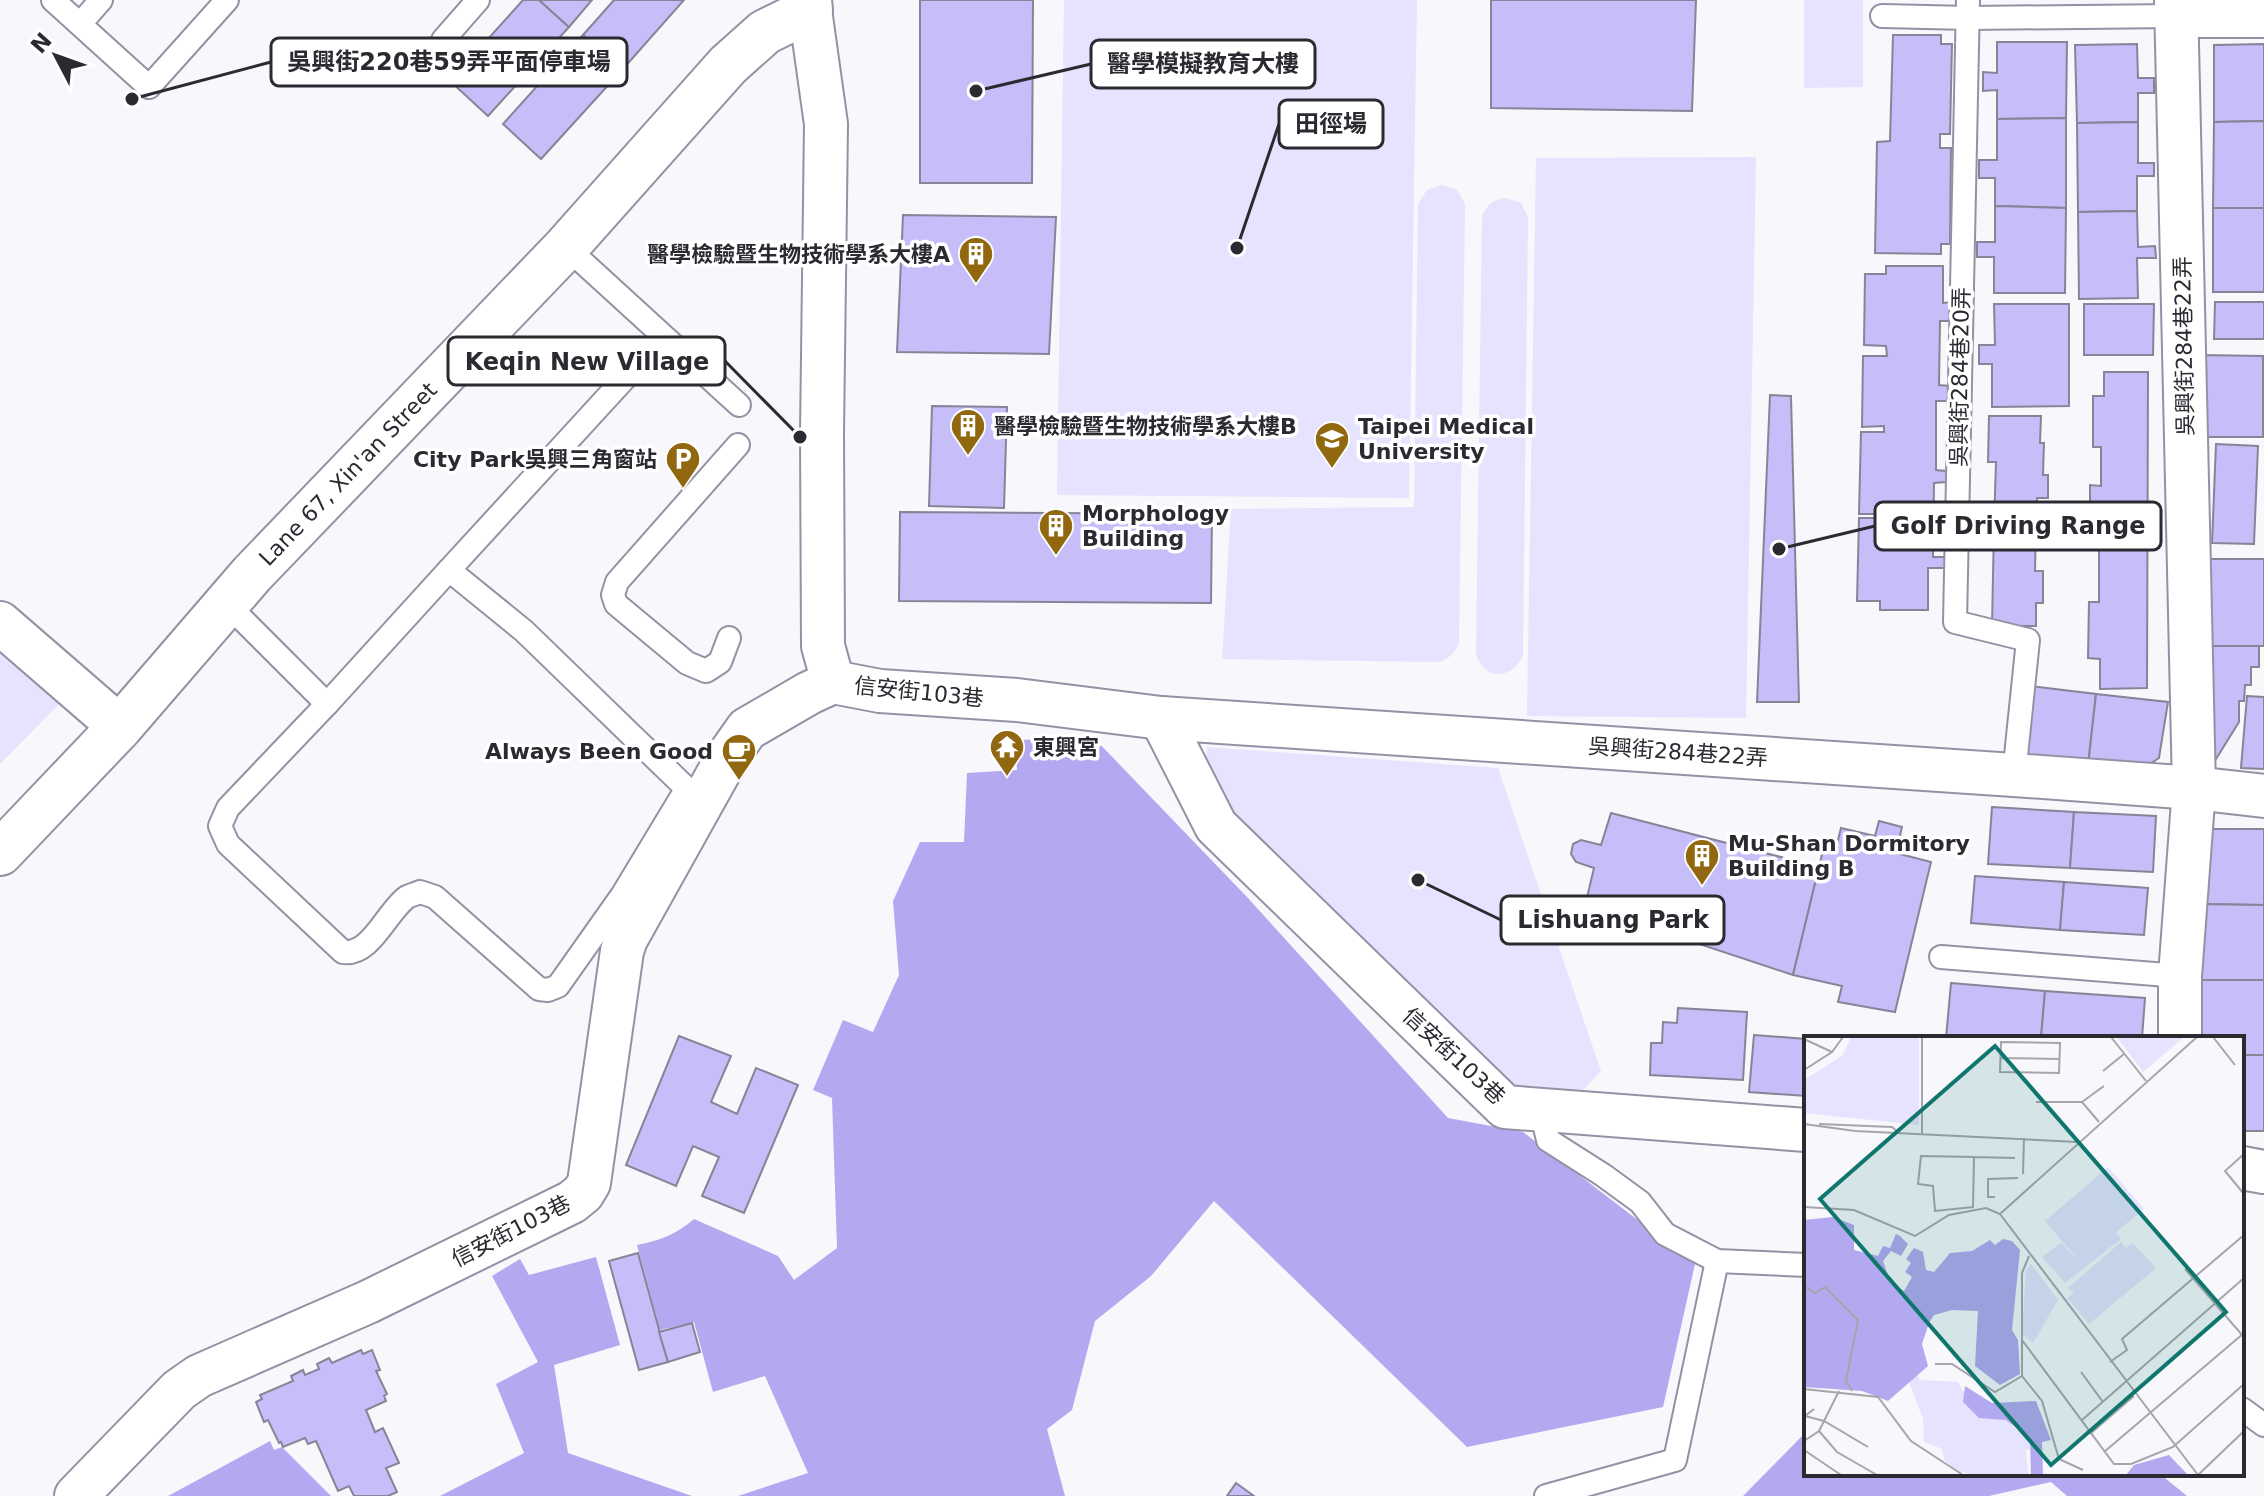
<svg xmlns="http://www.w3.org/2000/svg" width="2264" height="1496" font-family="'DejaVu Sans','Noto Sans TC',sans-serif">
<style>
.green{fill:#e5e3fe}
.forest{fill:#b2a9f0}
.building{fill:#c5bef8;stroke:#868497;stroke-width:2}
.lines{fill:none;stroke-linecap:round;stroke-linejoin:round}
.service-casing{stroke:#9392a5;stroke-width:26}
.minor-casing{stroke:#9392a5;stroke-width:46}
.tertiary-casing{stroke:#9392a5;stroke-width:48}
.service{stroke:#fff;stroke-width:22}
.minor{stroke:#fff;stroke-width:42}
.tertiary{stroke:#fff;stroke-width:44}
.labels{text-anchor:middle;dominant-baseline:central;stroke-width:7;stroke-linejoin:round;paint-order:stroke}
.poi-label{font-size:22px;font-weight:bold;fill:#2a2a31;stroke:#fff;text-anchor:start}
.street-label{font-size:22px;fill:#2a2a31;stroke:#fff}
.inset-road{fill:none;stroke:#a6a5ab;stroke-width:2}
.view{fill:#0f766e;fill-opacity:0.15;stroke:#0f766e;stroke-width:4}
.inset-edge{fill:none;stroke:#2a2a31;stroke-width:4}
.leader{fill:none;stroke:#2a2a31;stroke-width:3}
.callout-dot{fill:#2a2a31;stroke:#fff;stroke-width:3}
.callout{fill:#fff;stroke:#2a2a31;stroke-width:3}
.callout-label{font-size:24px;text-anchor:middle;font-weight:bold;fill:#2a2a31}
</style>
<rect width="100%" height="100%" fill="#f8f7fc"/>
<g class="green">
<path d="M1064,0H1417L1409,498L1057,495Z"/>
<path d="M1804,0H1863V87L1804,88Z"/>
<path d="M1756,157L1746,718L1527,716L1536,158Z"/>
<path d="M1442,185L1457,190L1465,204L1459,642C1455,653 1450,658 1439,662L1222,659L1231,509L1414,507L1418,204L1427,190Z"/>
<path d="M1506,198L1521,203L1528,217L1523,655C1513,680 1484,681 1476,654L1482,216C1487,205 1493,199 1506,198Z"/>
<path d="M0,651L60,703L0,764Z"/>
<path d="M1207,747L1498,768L1601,1071L1582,1091L1509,1085L1215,798L1205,775Z"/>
</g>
<g class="forest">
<path d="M1094,738L1246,896L1448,1118L1523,1132L1695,1264L1663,1407L1467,1447L1214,1201L1151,1276L1095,1321L1072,1410L1047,1429L1065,1496H738L808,1473L765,1376L713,1392L694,1322L660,1330L637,1245C659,1241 677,1234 694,1219L778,1256L794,1280L837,1248L832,1098L813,1090L843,1020L873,1032L899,975L893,901L920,842H964L967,773L1017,770L1015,740Z"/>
<path d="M596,1257L620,1345L554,1365L568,1453L692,1496H440L524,1453L496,1384L538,1362L492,1276L520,1259L529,1275Z"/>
<path d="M1806,1432V1474H2160L2187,1496H2067L2051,1482L1989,1496H1743Z"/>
<path d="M270,1441L274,1450L282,1447L331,1496H168Z"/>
</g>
<g class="building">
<path d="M523,0H539L569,27L488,116L450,81Z"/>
<path d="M539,0H592L569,27Z"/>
<path d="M614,0H684L622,70L583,35Z"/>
<path d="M920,0H1033L1032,183H920Z"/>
<path d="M1491,0H1696L1692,111L1491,108Z"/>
<path d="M583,35L622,70L541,159L503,124Z"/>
<path d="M1893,35H1941V44H1952L1950,134H1940V148H1951L1950,244H1941V254L1875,253L1877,142L1890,141Z"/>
<path d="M1997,42H2067L2066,118L1997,119V90L1983,91V72L1997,73Z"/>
<path d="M2137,44L2138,78H2154V93H2138V122L2077,123L2075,45Z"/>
<path d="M2264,44V121L2214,122V45Z"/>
<path d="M2066,118V208L1995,206V178H1979V160H1997V119Z"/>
<path d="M2264,121V208H2213L2214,122Z"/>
<path d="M2138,122V163H2154V176H2137V211L2078,212L2077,123Z"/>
<path d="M1995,206L2066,208L2065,293H1994V257H1977V242H1995Z"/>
<rect x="2213" y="208" width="51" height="84"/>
<path d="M2137,211L2138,247L2155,246L2156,258H2137L2138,298L2079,299L2078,212Z"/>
<path d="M903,215L1056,217L1049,354L897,352Z"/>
<path d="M1886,266H1943V303L1952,302V321H1940L1939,385L1950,386V401H1936V470L1946,471V482L1934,483L1933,557H1945V568H1928V610H1880V601H1857L1859,518H1882V514H1859L1861,432H1884V426L1862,427L1863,356H1887L1886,346L1864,345L1865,274H1886Z"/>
<path d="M2215,302H2264V339H2214Z"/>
<path d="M1994,304H2069V406L1992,407V364H1979V345H1995Z"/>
<path d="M2084,304H2154L2153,355H2084Z"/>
<path d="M2200,355L2263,356V437H2200Z"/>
<path d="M2104,372H2148L2147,688L2100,689V659L2088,658L2089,602H2099V548H2090V485L2101,486V447H2093V396H2104Z"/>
<path d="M1770,395L1791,396L1799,702H1757Z"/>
<path d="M932,406L1007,407L1004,508L929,506Z"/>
<path d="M1989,416H2041L2040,443H2044L2043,475H2048V498H2037L2036,525H1994L1996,462H1988Z"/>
<path d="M2216,444L2258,446L2254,544L2212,543Z"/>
<path d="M900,512L1212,514L1211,603L899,601Z"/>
<path d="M1994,525H2036L2035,571H2043V603H2036V626H1992Z"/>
<path d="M2193,559H2264V646H2195Z"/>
<path d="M2195,646H2259V667H2251V685H2245L2244,701H2239V722L2216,759H2194Z"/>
<path d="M2029,686L2096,694L2088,766L2025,761Z"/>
<path d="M2096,694L2168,702L2159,758L2141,770L2088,766Z"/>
<path d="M2247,696L2264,697V769L2241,768Z"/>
<path d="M1992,807L2074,812L2070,868L1988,864Z"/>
<path d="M2074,812L2156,816L2153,872L2070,868Z"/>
<path d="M1611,813L1819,867L1793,975L1585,906L1594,868L1576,862L1571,854L1573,844L1581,840L1601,845Z"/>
<path d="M1879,821L1902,827L1896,853L1931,862L1895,1012L1838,1002L1842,986L1793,975L1824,846L1836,848L1841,828L1875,836Z"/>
<path d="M2196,829H2264V905L2195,904Z"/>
<path d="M1975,876L2064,882L2060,930L1971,923Z"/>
<path d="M2064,882L2148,888L2144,935L2060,930Z"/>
<path d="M2195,904L2264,905V980H2194Z"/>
<path d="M2194,980H2264V1055H2242V1038H2194Z"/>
<path d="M1951,983L2045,991L2041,1038H1946Z"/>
<path d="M2045,991L2145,998L2142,1038H2041Z"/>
<path d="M1678,1008L1747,1012L1743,1080L1650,1075L1651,1043H1662L1663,1022L1677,1023Z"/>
<path d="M1754,1035L1806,1039V1096L1749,1092Z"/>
<path d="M679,1036L731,1056L711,1102L737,1114L756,1068L798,1085L744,1213L702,1196L719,1157L693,1146L676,1186L626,1165Z"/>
<rect x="2242" y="1055" width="22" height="76"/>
<path d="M638,1253L668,1362L639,1370L609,1261Z"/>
<path d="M692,1323L700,1352L668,1362L659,1332Z"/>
<path d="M361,1350L363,1354L372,1350L380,1370L376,1371L387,1394L384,1396L386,1401L366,1410L375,1432L383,1428L399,1463L386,1468L397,1492L388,1496H354L349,1486L338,1491L316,1441L308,1444L305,1438L283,1447L281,1442L279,1443L268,1420L264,1422L256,1402L262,1399L260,1395L293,1381L291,1376L303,1370L305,1375L319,1369L317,1364L329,1358L332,1363Z"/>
<path d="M1236,1483L1254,1496H1227Z"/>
</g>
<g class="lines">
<defs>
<g id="service">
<path d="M53,0L149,87L227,0"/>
<path d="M1968,0L1955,622L2028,640L2014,775"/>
<path d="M1882,16L1969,18L2176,16"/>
<path d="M80,24L101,0"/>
<path d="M443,40L478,0"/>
<path d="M566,247L739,405"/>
<path d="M449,570L524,631L684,786V793L623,894L558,986L548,990L539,989L435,897L420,892C416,894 411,895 407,897C387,911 371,956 343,952L228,844L220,826L228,808L327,704Z"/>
<path d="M449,570L625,378"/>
<path d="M227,604L327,704"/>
<path d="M729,638L720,662L706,671L687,663L616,604L613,595L617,582L738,445"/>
<path d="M1941,957L2180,976"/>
<path d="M1541,1110L1548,1140L1603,1175L1640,1202L1665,1234L1717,1261L1806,1265"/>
<path d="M2242,1409L2264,1425"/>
<path d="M1546,1496L1675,1460L1717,1261"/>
</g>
<g id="minor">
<path d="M2176,0L2194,788L2180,976V1038"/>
<path d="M810,10L826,124L822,433L823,646L833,682"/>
<path d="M2176,16H2264"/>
<path d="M0,623L120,727"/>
<path d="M1161,718L1216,826L1505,1107L1806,1130"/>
<path d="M2242,1168L2264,1172"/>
<path d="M76,1496L179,1390L199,1376L368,1302L572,1202L583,1193L589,1183L622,951L626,939L728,756L747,729L809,693L833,682L880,691L1017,700L1161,718L2014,775L2194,788L2264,796"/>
</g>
<path id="tertiary" d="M0,853L120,727L252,574L566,247L728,65L765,32L810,10L809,0"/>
</defs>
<use href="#service" class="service-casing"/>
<use href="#minor" class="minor-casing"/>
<use href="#tertiary" class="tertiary-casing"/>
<use href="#service" class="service"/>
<use href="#minor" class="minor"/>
<use href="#tertiary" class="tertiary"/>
</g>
<defs>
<symbol id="building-pin" viewBox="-11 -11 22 30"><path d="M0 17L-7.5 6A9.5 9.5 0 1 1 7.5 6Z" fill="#91670f" stroke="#fff"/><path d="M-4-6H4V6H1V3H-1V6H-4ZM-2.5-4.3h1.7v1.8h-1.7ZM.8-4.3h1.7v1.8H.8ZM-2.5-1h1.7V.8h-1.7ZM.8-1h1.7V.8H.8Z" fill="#fff"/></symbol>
<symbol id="university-pin" viewBox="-11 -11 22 30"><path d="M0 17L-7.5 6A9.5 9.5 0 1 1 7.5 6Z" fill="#91670f" stroke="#fff"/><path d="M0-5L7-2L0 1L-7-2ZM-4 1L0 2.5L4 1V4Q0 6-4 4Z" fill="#fff"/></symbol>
<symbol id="parking-pin" viewBox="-11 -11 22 30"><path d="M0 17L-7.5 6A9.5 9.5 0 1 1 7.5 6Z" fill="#91670f" stroke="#fff"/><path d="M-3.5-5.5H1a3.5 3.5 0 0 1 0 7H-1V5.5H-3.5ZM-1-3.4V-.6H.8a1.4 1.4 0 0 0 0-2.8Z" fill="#fff"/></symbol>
<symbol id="temple-pin" viewBox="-11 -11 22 30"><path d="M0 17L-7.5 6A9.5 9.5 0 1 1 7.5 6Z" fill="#91670f" stroke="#fff"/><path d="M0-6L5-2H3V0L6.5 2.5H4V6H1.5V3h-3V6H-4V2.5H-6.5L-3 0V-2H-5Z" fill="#fff"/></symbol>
<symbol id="cafe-pin" viewBox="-11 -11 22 30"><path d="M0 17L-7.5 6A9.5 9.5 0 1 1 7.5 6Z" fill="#91670f" stroke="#fff"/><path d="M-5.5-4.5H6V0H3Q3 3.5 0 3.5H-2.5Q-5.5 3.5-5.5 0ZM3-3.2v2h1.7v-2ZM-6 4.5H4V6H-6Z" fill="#fff"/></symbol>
</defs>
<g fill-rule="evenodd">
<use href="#building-pin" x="956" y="234" width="40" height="54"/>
<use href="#building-pin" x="948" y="406" width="40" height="54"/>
<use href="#university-pin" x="1312" y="419" width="40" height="54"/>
<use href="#parking-pin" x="663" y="439" width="40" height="54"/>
<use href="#building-pin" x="1036" y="506" width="40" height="54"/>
<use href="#temple-pin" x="987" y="727" width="40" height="54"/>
<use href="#cafe-pin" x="719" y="731" width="40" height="54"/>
<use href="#building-pin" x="1682" y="836" width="40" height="54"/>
</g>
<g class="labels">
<g class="poi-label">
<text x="950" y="254" text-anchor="end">醫學檢驗暨生物技術學系大樓A</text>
<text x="994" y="426">醫學檢驗暨生物技術學系大樓B</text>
<text x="1358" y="426">Taipei Medical<tspan x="1358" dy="25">University</tspan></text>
<text x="657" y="459" text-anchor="end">City Park吳興三角窗站</text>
<text x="1082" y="513">Morphology<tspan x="1082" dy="25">Building</tspan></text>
<text x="1033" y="747">東興宮</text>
<text x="713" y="751" text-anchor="end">Always Been Good</text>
<text x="1728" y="843">Mu-Shan Dormitory<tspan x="1728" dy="25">Building B</tspan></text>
</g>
<g class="street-label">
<text transform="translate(2184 346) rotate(-91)">吳興街284巷22弄</text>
<text transform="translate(1960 377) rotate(-89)">吳興街284巷20弄</text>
<text transform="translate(348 474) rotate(-46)">Lane 67, Xin'an Street</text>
<text transform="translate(919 692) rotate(6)">信安街103巷</text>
<text transform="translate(1678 752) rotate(4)">吳興街284巷22弄</text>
<text transform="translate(1454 1056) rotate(43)">信安街103巷</text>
<text transform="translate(511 1231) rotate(-27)">信安街103巷</text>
</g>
</g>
<g transform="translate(1804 1036)">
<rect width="440" height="440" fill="#f8f7fc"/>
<path d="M47,1H115V89L0,77V44L39,19ZM313,1H380L339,36ZM304,131L340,173L312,196L317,203L261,247L238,221L257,207L277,227L241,185ZM317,206L322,212L329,207L352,232L285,288L263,262L270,257L264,252ZM227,228L254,264L229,307L218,298L222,234ZM110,332L116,344L154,346L167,369L232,380L231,414H222L224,439H168L152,434L140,424L138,413L120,406L119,383L103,340Z" fill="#e5e3fe"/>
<path d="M29,181L50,189V214L74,220L79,210L86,212L92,198L96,200L104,208L97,220L87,215L79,225L87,247L100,255L108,241L101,236L107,227L102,223L110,212L119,216L122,234L130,236L146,217L168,215L186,204L191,209L199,203L208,205L216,214L208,294L214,304L216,338L196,349L171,330L174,275L148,274L130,279L125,287L118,308L124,330L84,365L58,355L0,351V184ZM161,350L188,367L232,365L247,404L238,406L239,439H227L226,402L202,384L175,382L159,366ZM365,419L384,439H322L330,429Z" fill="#b2a9f0"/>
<path class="inset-road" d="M118,1V98M307,1L342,45M409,1L431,29M0,3L28,16M197,6L256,7L255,37L196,36ZM197,22L256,23M0,34L28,16L39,1M299,35L320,18M232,66H278L295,86M278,66L300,50M0,88L51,95L273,106M15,88L88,91L95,97M440,118L421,135L440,158M117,120L170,121L169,171L131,175L129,150L114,148ZM170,121L211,122M219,138L220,102M191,161H184V143L214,142M0,171L50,174L111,200L145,179L182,172L196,178L394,439M196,178L393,1M225,220L218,237V340L238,365L255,423L279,434M381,233L439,300M0,250L11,257L21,251L54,284L42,344L48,355M218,304L310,428H327L369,411L440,348M306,326L323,314L318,303L440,199M131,328H148L191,356L218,340M277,336L299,366M0,353L74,361L107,405L159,439M10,373L1,380L20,385L64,411M278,384L440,242M15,395L33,416L73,439M286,398L330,360M0,405L15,395L35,355M0,414L37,439M300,416L440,297M394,439L440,395"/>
<path class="view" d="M191,10L422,276L247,429L16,163Z"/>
<rect width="440" height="440" class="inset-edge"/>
</g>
<path class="leader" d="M132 99L271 62M976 91L1091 64M1237 248L1279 124M800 437L725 361M1779 549L1875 526M1418 880L1501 920"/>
<g class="callout-dot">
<circle cx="132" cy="99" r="8"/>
<circle cx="976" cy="91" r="8"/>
<circle cx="1237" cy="248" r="8"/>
<circle cx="800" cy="437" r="8"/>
<circle cx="1779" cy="549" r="8"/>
<circle cx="1418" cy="880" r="8"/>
</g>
<g class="callout">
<rect x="271" y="38" width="356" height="48" rx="8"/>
<rect x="1091" y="40" width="224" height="48" rx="8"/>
<rect x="1279" y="100" width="104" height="48" rx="8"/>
<rect x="448" y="337" width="277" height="48" rx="8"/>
<rect x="1875" y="502" width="286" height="48" rx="8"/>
<rect x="1501" y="896" width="223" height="48" rx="8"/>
</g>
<g class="callout-label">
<text x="449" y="70">吳興街220巷59弄平面停車場</text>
<text x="1203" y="72">醫學模擬教育大樓</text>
<text x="1331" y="132">田徑場</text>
<text x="587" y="370">Keqin New Village</text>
<text x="2018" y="534">Golf Driving Range</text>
<text x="1613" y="928">Lishuang Park</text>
</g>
<g transform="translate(56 56) rotate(311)" stroke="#ffffff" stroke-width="6" paint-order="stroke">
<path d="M0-6L14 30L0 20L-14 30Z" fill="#2a2a31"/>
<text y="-12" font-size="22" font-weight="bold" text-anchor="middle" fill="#2a2a31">N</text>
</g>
</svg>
